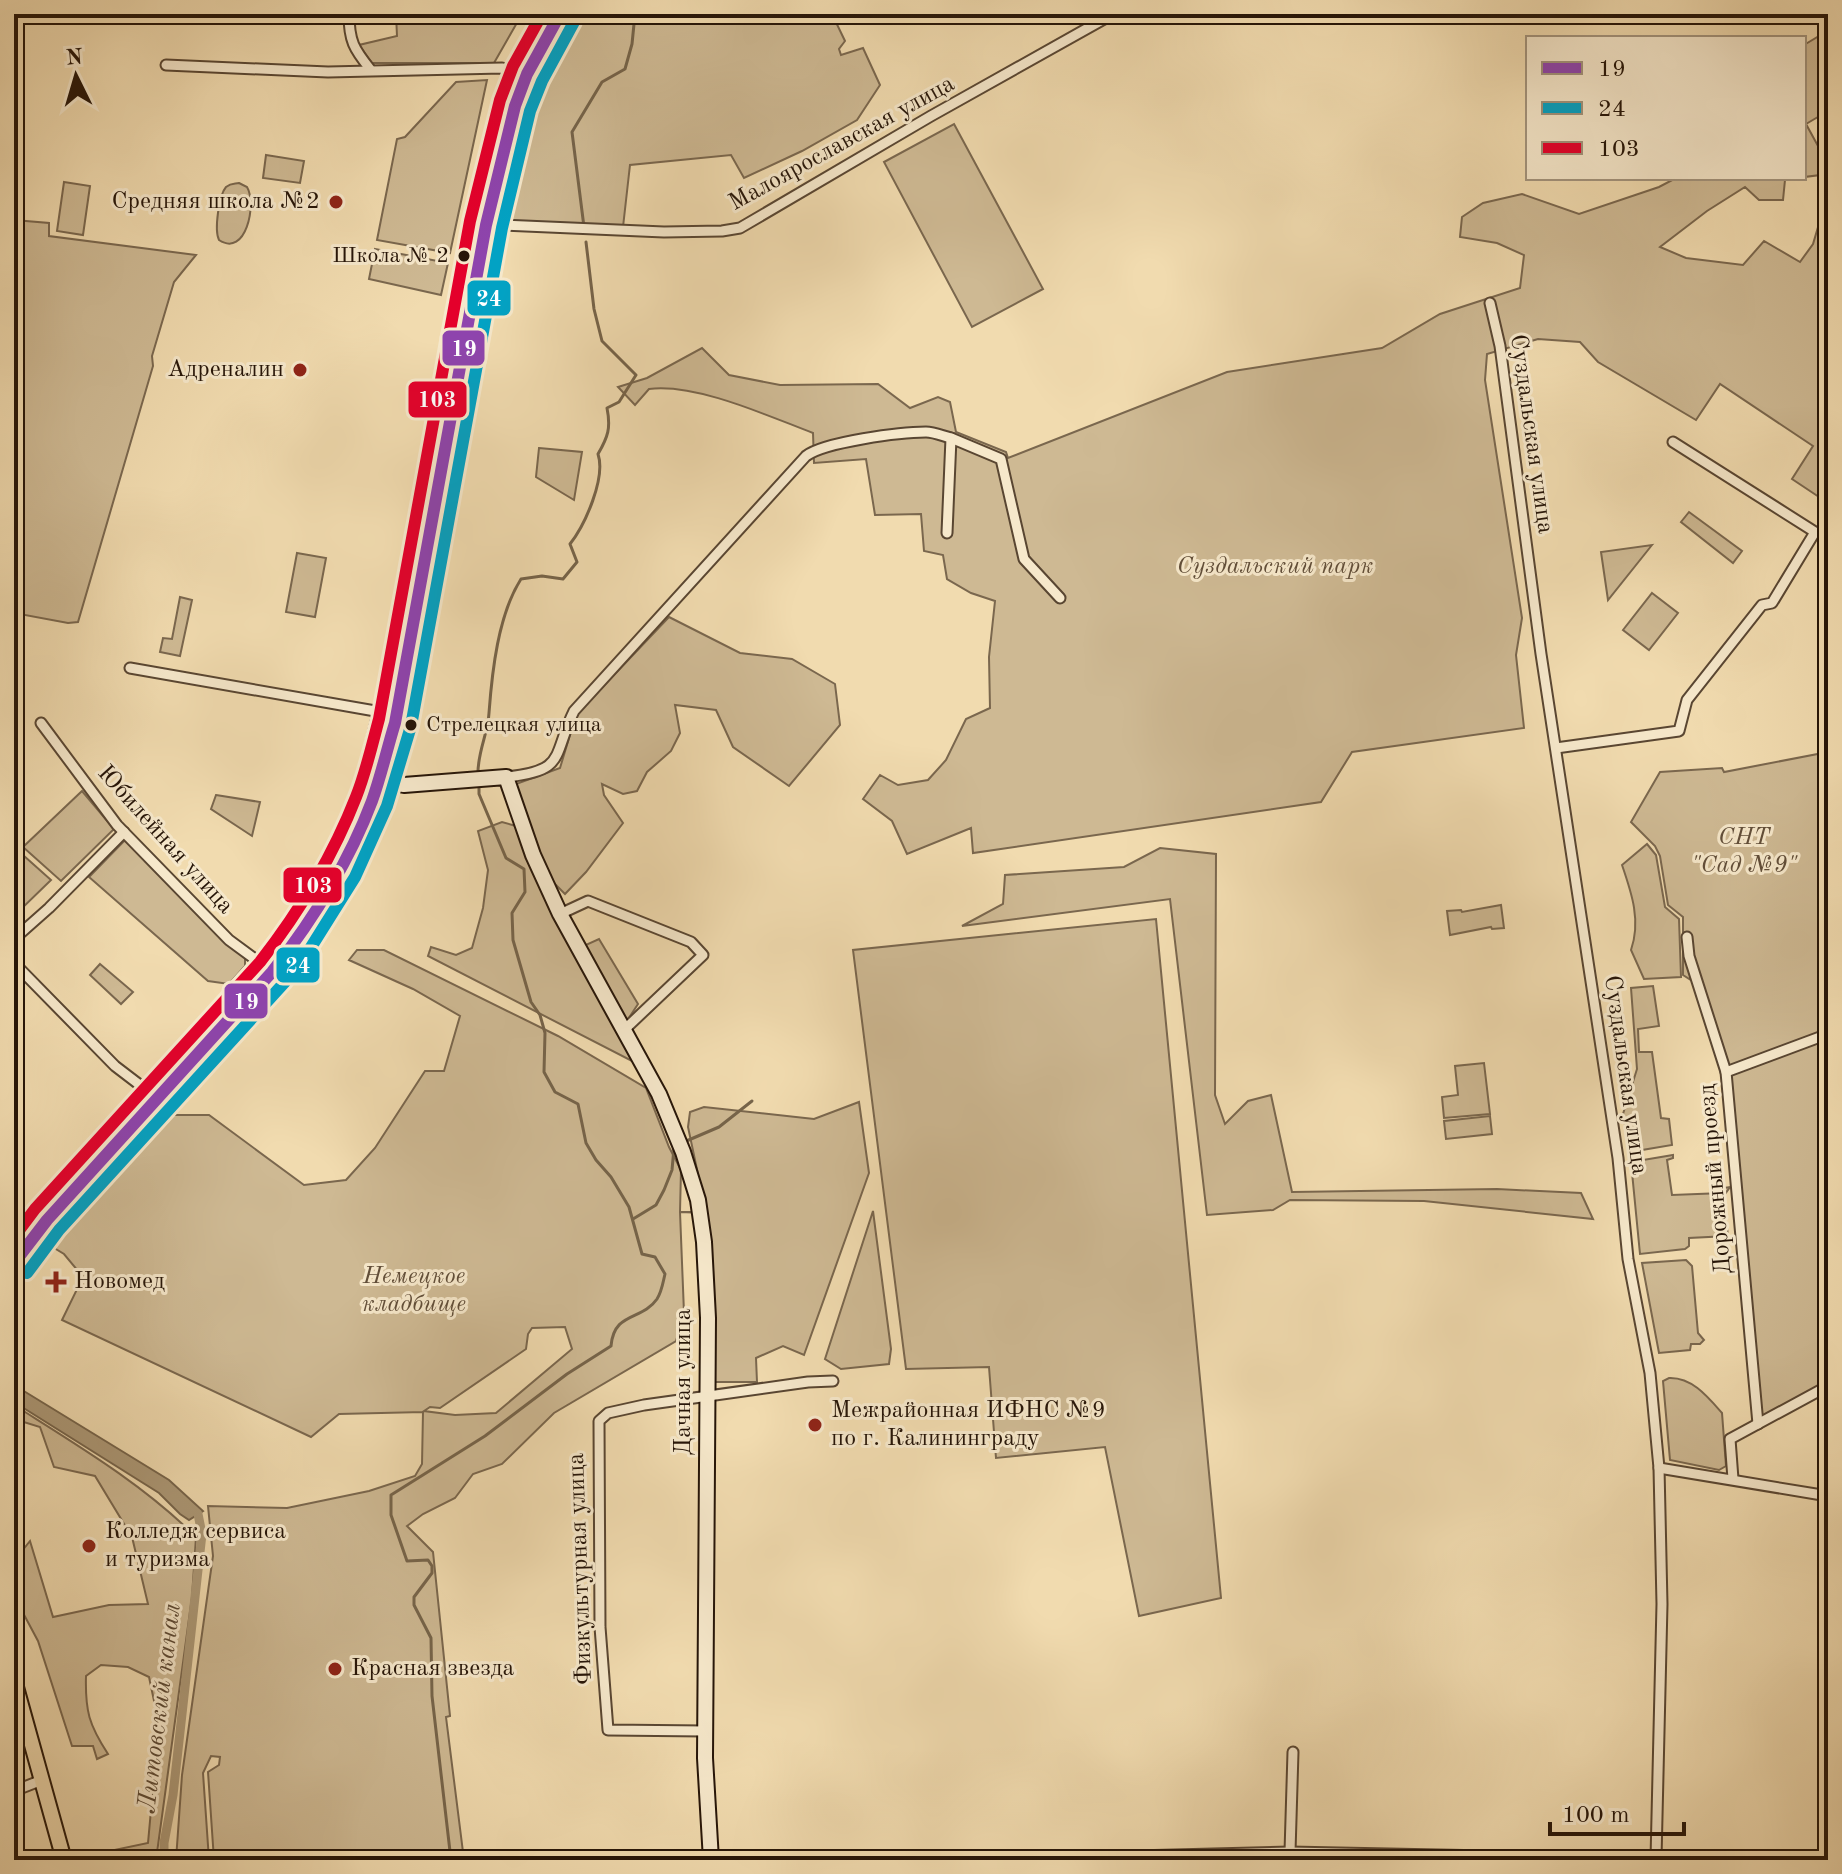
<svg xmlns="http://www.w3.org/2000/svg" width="1842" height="1874" font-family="'Old Standard TT',serif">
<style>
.green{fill:#ceb993;stroke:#7a674e;stroke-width:2;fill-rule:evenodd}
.water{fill:#ac9876;stroke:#76644a;stroke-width:2}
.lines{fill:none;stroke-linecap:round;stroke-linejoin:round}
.stream{stroke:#76644a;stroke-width:3}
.canal{stroke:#ac9876;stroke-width:9}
.street-casing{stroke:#594632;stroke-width:13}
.secondary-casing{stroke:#261508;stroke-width:18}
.primary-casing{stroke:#261508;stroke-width:18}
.street{stroke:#f6e8cb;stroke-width:9}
.secondary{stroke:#f6e8cb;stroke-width:14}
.primary{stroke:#f1dbaf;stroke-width:14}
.bus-1-casing{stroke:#f6e8cb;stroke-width:18}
.bus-2-casing{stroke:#f6e8cb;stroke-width:18}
.bus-3-casing{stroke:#f6e8cb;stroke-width:18}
.bus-1{stroke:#8e44ad;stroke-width:12}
.bus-2{stroke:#02a2c4;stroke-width:12}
.bus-3{stroke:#e4002b;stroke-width:12}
.poi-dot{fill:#8f2418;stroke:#f6e8cb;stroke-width:3}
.bus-dot{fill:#261508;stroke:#f6e8cb;stroke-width:3}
.labels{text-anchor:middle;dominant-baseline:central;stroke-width:6;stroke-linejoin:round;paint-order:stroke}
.bus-label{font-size:22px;fill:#261508;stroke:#f6e8cb;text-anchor:end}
.street-label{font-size:24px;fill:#261508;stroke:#f6e8cb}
.poi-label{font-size:24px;fill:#261508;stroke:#f6e8cb;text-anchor:start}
.park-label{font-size:24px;font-style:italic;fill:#614e39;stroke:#f6e8cb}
.water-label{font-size:26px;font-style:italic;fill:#5c4934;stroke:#f6e8cb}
.line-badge{stroke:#f6e8cb;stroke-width:3}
.badge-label{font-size:22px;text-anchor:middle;font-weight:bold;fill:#fff}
</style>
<rect width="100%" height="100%" fill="#f1dbaf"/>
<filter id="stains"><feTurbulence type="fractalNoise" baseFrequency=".0025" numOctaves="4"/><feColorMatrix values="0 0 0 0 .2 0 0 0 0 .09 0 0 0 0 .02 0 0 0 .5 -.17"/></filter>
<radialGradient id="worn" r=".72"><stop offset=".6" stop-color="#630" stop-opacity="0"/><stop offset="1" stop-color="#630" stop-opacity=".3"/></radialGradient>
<g class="green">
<path d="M396,14H522L494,63H372L359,45L397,36Z"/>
<path d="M583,14H756L765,21L774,14H832L845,41L839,49L841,55L863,48L880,85L857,120L802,151L744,178L731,155L630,165L623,227L507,221C521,147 533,73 583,14Z"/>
<path d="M1824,33L1828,37V111L1806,124L1818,146L1828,145V174L1804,177V45Z"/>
<path d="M487,80L450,253L377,240L397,139L405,137L456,82Z"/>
<path d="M954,124L1043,289L972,327L884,162Z"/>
<path d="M266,155L304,161L300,183L263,178Z"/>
<path d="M1676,178H1799L1785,180L1783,200H1759L1745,187L1707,211L1660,247L1686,258L1743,265L1764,241L1800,262L1813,244L1821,217L1828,220V503L1792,479L1813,446L1720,384L1696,420L1598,362L1580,342L1538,339L1487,354L1485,380L1522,618L1516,655L1524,728L1352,752L1321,802L973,853L971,828L907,854L892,821L863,799L880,775L898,785L928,780L946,760L966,719L990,708L989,657L995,601L971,593L947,579L943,555L924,551L921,514L875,515L866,459L814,463L813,433C768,416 696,383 649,389L635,405L618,387L647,378L702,348L729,375L780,385L878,384L910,408L938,397L950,402L956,432L1006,452L1008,458L1227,372L1382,348L1440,314L1520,288L1524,255L1497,243L1460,237L1462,217L1483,203L1522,194L1579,214L1659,187Z"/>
<path d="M64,182L90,186L83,235L57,231Z"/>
<path d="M239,183L247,187C257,204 246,258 219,240C214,230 219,195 226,187C231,183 234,184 239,183Z"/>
<path d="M14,220L49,223V236L196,255L174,282L152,356L153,366L78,622L68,623L14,613Z"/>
<path d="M375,249L448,263L441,295L369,279Z"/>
<path d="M539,448L582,452L574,500L536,477Z"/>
<path d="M1689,512L1742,551L1733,563L1681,522Z"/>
<path d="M1652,545L1608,600L1601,552Z"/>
<path d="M297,553L326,558L315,617L286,612Z"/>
<path d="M1652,593L1678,613L1649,650L1623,630Z"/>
<path d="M180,597L192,600L180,656L160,652L163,638L172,639Z"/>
<path d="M669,617L740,653L792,659L835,684L840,725L789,786L733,747L716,710L675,705L680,733L671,751L647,772L637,791L623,794L602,784L604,795L623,823L586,872L565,894L552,881L575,950L599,939L638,1004L619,1033L632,1061L428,956L431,947L456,955L472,948L483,908L488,870L478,831L502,822L516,826L525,816L516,784L560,768L576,715Z"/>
<path d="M1828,752V1391L1761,1419L1719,1046L1700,986L1683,975V917L1668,905L1660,856L1655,846L1631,822L1660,772L1722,768L1724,772Z"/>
<path d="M82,791L114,829L61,881L23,847Z"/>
<path d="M216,795L260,802L252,836L211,809Z"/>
<path d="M127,838L245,954V966L229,984L208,981L89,877Z"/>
<path d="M1647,844L1656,855L1665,907L1679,919L1681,977L1644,979L1631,950C1641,921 1632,894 1622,865Z"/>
<path d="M14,847L51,880L14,916Z"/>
<path d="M1160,848L1216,854L1215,1095L1225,1124L1248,1101L1271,1095L1292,1192L1497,1189L1581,1193L1593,1219L1424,1201L1290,1200L1273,1210L1207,1215L1170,899L962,926L1003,904L1005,875L1124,867Z"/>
<path d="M1501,905L1504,928L1492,929L1491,927L1450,935L1447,911L1461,910L1462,912Z"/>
<path d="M1156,919L1221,1598L1139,1616L1105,1447L996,1458L989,1367L906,1369L853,950Z"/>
<path d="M357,950H384L558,1036L646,1088L669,1147L681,1170L680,1212H706L688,1127L690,1112L704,1107L814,1119L859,1102L869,1173L804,1355L783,1346L756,1358L757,1382H714L705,1213L680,1212L684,1313L676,1341L554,1413L502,1464L473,1474L455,1498L423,1514L407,1526L433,1552L450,1716L446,1717L464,1860H214L208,1772L219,1765L220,1757L211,1756L203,1773L209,1860H176L182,1775L213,1556L208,1506L287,1508L369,1491L415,1476L422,1464L423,1412L339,1414L311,1437L62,1320L83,1277L64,1254L46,1243L153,1120H159L162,1115H209L304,1185L346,1180L375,1148L425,1071H444L460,1016L413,989L349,960ZM565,1327L572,1349L496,1413L455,1415L424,1411L430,1407L440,1408L526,1349L528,1334L532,1328Z"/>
<path d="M100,964L133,992L121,1004L90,975Z"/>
<path d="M1653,986L1659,1026L1638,1029L1639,1052H1652L1661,1118L1669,1119L1672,1145L1630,1152L1623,1114L1637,1069L1631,988Z"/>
<path d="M1484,1063L1490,1114L1444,1118L1442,1097L1458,1095L1455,1066Z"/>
<path d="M1490,1116L1492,1134L1446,1139L1444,1121Z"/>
<path d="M1673,1155V1158L1667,1160L1672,1195L1723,1193V1188L1730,1187L1723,1197L1728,1236L1689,1238V1246L1685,1249L1640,1254L1631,1162Z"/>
<path d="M873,1211L891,1349L889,1364L841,1369L825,1359Z"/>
<path d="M1686,1260L1692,1266L1698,1333L1704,1340L1700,1344H1691L1690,1350L1659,1353L1642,1263Z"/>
<path d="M1669,1378C1692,1377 1708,1397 1722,1413L1726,1466L1719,1470L1670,1460L1663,1381Z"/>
<path d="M14,1405C77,1445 143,1484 196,1537L192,1597L156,1860H146L143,1854L119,1860H101L100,1853L148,1843L155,1766L157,1715L149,1677L128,1667L101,1665L86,1676C85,1711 89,1725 108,1754L97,1759L93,1746H72L38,1641L14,1596V1568L18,1556L30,1541L53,1617L109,1605L148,1604L132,1537L95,1476L54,1467L40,1427L14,1419Z"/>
</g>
<path class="water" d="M14,1385L169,1480L203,1511L189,1520L180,1514L159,1493L14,1402Z"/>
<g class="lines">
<g class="stream">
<path d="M584,227L572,132L602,82L625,69L632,44L635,14"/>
<path d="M478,775C477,753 488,734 489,713C492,672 498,615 521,579L542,576L563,579L577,562L570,544C585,525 606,478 598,454C608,437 611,428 607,408L619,402L636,375L602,341L594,309L586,242"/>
<path d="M684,1142L719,1127L752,1101"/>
<path d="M633,1219L656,1205L664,1190L672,1170L674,1148L677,1146"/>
<path d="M451,1860L432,1696L431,1638L414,1605V1597L432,1573V1566L428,1560L407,1561L391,1515V1495L485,1436L567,1374L611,1346C614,1311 642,1321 657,1299C662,1291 663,1282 665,1274L655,1257L642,1254L629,1207L611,1177L596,1160L586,1143L578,1104L555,1092L544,1072L545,1033L540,1015L531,1002L513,940L512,913L525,892L524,869L506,858L479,794V783"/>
</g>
<path class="canal" d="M164,1860V1843L173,1795L202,1534L198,1514"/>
<defs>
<g id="street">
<path d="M349,14C349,41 354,49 370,69"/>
<path d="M166,65L328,72L502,68L516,71"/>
<path d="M481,224L664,232L722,231L740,228L931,116L1113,14"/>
<path d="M1490,303L1500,346L1541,654L1618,1158L1628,1259L1650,1373L1659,1468L1662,1604L1656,1859"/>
<path d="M951,438L1001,459L1024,559L1060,598"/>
<path d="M130,668L381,712"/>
<path d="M41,723L117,825L229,940L263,965"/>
<path d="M1556,748L1679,731L1687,700L1762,605L1772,603L1815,532L1673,442"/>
<path d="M506,777C567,771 552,756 574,711L806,456C824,442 901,432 926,432C934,432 943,436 951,438L947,533"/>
<path d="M560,914L588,901L691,942L703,955L624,1030"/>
<path d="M1687,937L1689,956L1726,1072L1758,1424"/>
<path d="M14,939L49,908L124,832"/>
<path d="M14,963L115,1066L149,1092"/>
<path d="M1726,1072L1828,1034"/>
<path d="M1659,1468L1828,1496"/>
<path d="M1733,1479L1730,1439L1828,1386"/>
<path d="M705,1731L608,1730L600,1627L599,1421L608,1413L644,1405L808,1382L833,1381"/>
<path d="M14,1791L42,1780"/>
<path d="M1290,1852L1293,1752"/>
<path d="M972,1860L1290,1852L1697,1860"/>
</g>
<path id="secondary" d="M369,779L404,785L506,777L533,855L560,914L659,1094L683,1152L698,1200L704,1242L708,1318L705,1758L711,1860"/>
<g id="primary">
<path d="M14,1245L277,946L329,864L354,809L365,777L381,712L435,438L456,308L491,143L513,70L546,14"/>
<path d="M14,1263L47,1220L272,972L294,944L341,869L372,801L395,723L486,225L515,106L527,74L560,14"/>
<path d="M14,1680L64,1860"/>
</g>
</defs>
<use href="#street" class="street-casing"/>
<use href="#secondary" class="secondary-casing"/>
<use href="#primary" class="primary-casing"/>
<use href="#street" class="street"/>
<use href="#secondary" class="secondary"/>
<use href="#primary" class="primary"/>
<defs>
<path id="bus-1" d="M14,1263L47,1220L272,972C312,921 349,862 372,801C381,776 387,749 395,723L486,225L515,106L527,74L560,14"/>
<path id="bus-2" d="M27,1273L59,1230L284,983L308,952L355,877L387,806L411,726L502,228L530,111L542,81L574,22"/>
<path id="bus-3" d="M14,1237L35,1209L260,962C299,912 333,856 356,797C366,772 372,745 379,719L470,221L500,100L513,66L542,14"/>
</defs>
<use href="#bus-1" class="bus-1-casing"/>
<use href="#bus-2" class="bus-2-casing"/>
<use href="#bus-3" class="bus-3-casing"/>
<use href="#bus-1" class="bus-1"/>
<use href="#bus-2" class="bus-2"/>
<use href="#bus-3" class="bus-3"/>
</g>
<g class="poi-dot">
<circle cx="336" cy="202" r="8"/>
<circle cx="300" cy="370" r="8"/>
<path d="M52 1270h8v8h8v8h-8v8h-8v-8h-8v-8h8z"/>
<circle cx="815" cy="1425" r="8"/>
<circle cx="89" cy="1546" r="8"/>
<circle cx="335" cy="1669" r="8"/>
</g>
<g class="bus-dot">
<circle cx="464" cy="256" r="7"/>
<circle cx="411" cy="725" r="7"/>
</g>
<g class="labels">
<g class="bus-label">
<text x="449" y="256">Школа № 2</text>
<text x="426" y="725" text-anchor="start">Стрелецкая улица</text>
</g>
<g class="street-label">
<text transform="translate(842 144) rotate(-29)">Малоярославская улица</text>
<text transform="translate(1531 434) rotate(82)">Суздальская улица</text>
<text transform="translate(165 840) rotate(48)">Юбилейная улица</text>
<text transform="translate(1625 1075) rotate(82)">Суздальская улица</text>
<text transform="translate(1716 1179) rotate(-95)">Дорожный проезд</text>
<text transform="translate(684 1382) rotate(-90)">Дачная улица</text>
<text transform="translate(581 1569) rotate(-92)">Физкультурная улица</text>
</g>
<g class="poi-label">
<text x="320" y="202" text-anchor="end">Средняя школа №2</text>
<text x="284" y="370" text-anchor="end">Адреналин</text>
<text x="74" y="1282">Новомед</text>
<text x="831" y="1411">Межрайонная ИФНС №9<tspan x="831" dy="28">по г. Калининграду</tspan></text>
<text x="105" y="1532">Колледж сервиса<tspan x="105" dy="28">и туризма</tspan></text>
<text x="351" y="1669">Красная звезда</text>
</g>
<g class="park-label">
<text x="1275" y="567">Суздальский парк</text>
<text x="1744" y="838">СНТ<tspan x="1744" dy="28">"Сад №9"</tspan></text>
<text x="414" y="1277">Немецкое<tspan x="414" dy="28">кладбище</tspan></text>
</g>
<g class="water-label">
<text transform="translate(160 1708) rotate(-83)">Литовский канал</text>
</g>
</g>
<g class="line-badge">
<rect x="466" y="279" width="46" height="38" rx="8" fill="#02a2c4"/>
<rect x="441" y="329" width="45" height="38" rx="8" fill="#8e44ad"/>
<rect x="407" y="380" width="61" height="39" rx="8" fill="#e4002b"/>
<rect x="282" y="866" width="61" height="38" rx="8" fill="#e4002b"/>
<rect x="275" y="946" width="46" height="38" rx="8" fill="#02a2c4"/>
<rect x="223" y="982" width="46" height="38" rx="8" fill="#8e44ad"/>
</g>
<g class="badge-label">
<text x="489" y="306">24</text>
<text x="464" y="356">19</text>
<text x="437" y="407">103</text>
<text x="313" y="893">103</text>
<text x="298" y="973">24</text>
<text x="246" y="1009">19</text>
</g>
<rect width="1842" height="1874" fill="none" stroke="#f1dbaf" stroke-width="48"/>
<rect x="16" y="16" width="1810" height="1842" fill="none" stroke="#261508" stroke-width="4"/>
<rect x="24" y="24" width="1794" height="1826" fill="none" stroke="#261508" stroke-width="2"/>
<rect x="1526" y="36" width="280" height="144" fill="#f6e8cb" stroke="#a3947d" stroke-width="2"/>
<rect x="1542" y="62" width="40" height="12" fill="#8e44ad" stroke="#a3947d" stroke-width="2"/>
<text x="1598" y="76" font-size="24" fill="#261508">19</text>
<rect x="1542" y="102" width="40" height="12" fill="#02a2c4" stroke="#a3947d" stroke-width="2"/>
<text x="1598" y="116" font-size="24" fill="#261508">24</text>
<rect x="1542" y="142" width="40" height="12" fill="#e4002b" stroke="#a3947d" stroke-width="2"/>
<text x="1598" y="156" font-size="24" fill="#261508">103</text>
<g transform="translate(76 76) rotate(355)" stroke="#f6e8cb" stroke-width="6" paint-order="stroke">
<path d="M0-6L14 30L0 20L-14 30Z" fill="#261508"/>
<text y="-12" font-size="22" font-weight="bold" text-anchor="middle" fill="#261508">N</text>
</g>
<path d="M1550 1822v12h134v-12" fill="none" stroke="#261508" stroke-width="4"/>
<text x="1562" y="1822" font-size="24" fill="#261508" stroke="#f6e8cb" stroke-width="6" paint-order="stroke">100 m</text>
<rect width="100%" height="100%" filter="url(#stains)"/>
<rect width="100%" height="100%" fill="url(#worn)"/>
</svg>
